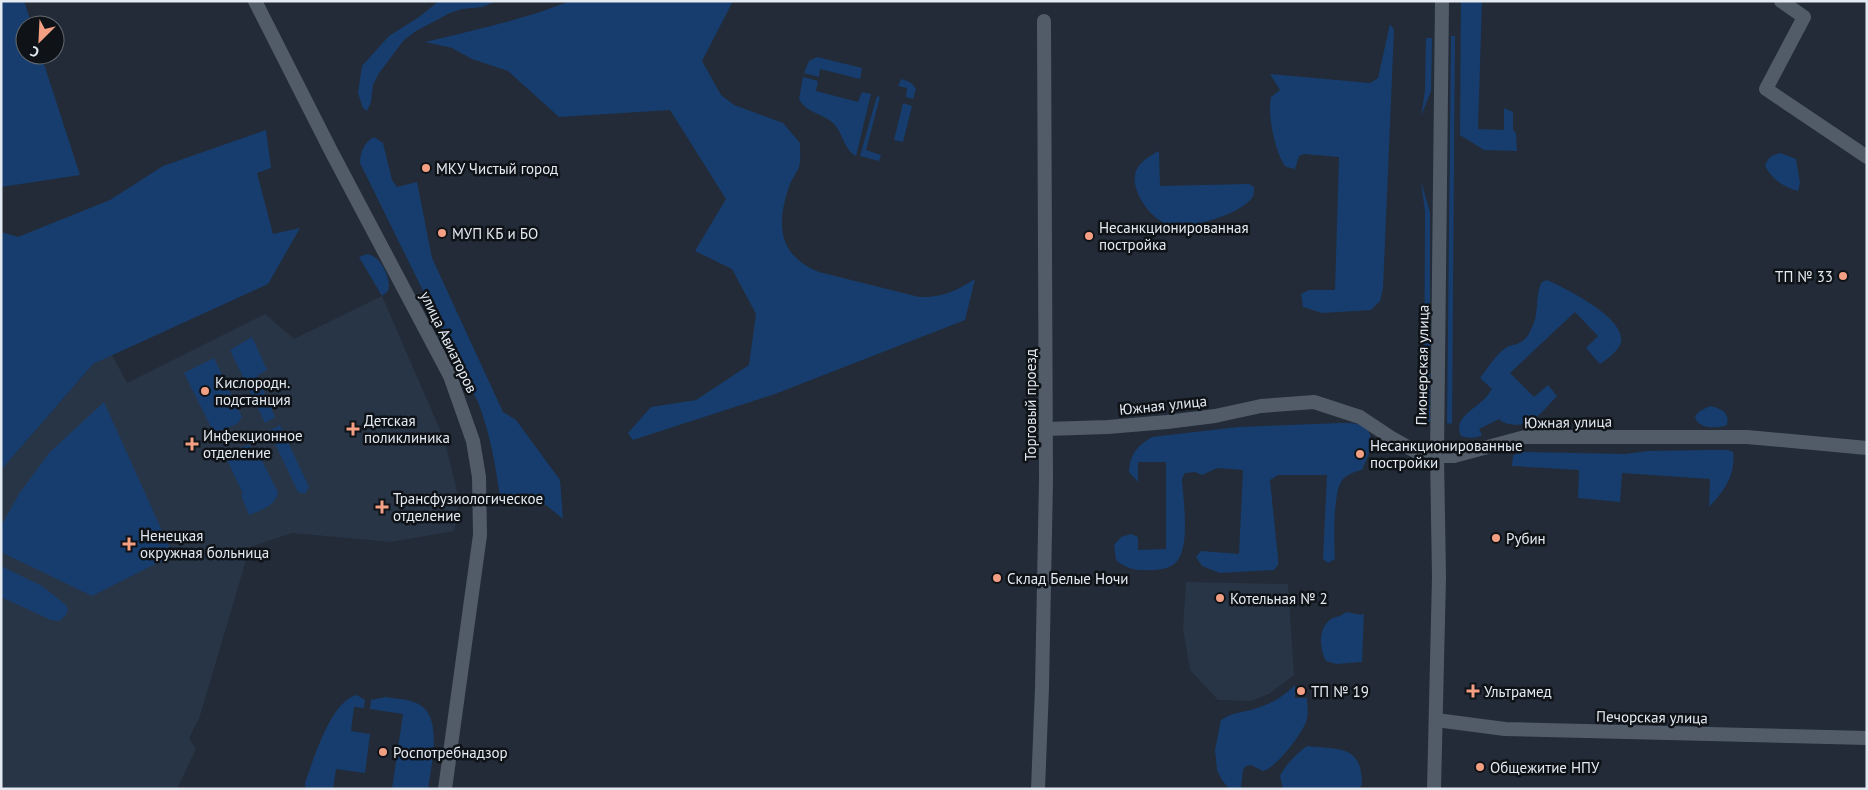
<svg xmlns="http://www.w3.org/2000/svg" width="1868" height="790" font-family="'PT Sans',sans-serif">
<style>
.built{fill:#283546}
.green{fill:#173d6e}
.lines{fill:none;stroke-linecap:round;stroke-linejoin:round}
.minor{stroke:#525c69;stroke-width:14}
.tertiary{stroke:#525c69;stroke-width:14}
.secondary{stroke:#525c69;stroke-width:14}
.poi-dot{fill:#f39f84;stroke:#0f1318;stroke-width:2}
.labels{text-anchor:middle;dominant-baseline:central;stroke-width:5;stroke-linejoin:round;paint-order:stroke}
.poi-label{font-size:15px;fill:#e4eaf2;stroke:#0f1318;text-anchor:start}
.street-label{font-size:15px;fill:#e4eaf2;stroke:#0f1318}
</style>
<rect width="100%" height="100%" fill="#222b37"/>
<g class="built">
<path d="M382,296L444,439L458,495L457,518L454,531L391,542L292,533L250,547L199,719L189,738L196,749L177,789H1V470L93,364L112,355L127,383L265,314L294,339Z"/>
<path d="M1186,582L1288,584L1294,675L1269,694L1251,701L1218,700L1190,670L1183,629Z"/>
</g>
<g class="green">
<path d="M1,1H24L32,25H25V55H41L80,175L1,187Z"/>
<path d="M497,1L482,7L462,9L450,13L416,31L404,40L379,73L373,85L371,102L367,111L363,108L358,93L362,66L389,36L419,17L439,1Z"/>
<path d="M570,1H733L702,61L721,95L734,105L783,123L800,143C800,151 801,160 799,167C797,173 792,178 790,184C776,223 777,255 819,272L919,297C942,298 956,291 975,279L965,320L775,394L633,440L628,433L651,407L696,400L749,365L756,314L732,269L695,251L726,199L670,110L559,117L508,71L472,59L452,48L425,42C474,30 523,20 570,1Z"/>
<path d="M1461,1H1482L1478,129L1504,130V108L1513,112V130L1516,133L1517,151L1484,150L1460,135Z"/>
<path d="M1390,24L1394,30L1383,288L1380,301L1371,310L1322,313L1303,307L1301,294L1309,290H1335L1339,157L1304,154L1299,156L1295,169L1286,167C1275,153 1267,114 1271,97L1280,90L1270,74L1370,83L1378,78Z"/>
<path d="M1451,36H1455L1452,424L1447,423Z"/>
<path d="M1426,38H1432L1431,91L1421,116L1425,91Z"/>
<path d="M817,57L862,68L860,79L820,69L819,77L804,73L809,61Z"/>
<path d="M803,77L818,81L816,91L858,102L862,92L871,94L856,156C844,150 843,133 834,124C823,113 806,113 799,99Z"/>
<path d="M901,79C908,81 912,82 916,89L913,99L906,97L907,88L898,86Z"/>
<path d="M877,96L880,97L866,150L881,155L879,161L860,156Z"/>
<path d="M903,103L912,106L903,142L894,140Z"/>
<path d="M266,130L271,168L257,173L273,234L300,228L268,284L93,364L1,470V232L18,237L110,200L163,166Z"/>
<path d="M374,137L383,143L392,180L397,187L417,182L432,258L503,412L516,420L560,480L563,519L546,505L526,504L510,498L504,499L500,496C495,463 490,433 478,402L360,163C360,153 364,142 374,137Z"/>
<path d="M1159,151L1160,186L1249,184L1254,187C1254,191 1254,195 1252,198C1241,214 1188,230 1170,225C1151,221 1129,189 1136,171C1141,160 1150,156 1159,151Z"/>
<path d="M1781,153L1796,159L1800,183L1798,191C1783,187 1772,179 1765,166C1768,157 1772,155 1781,153Z"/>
<path d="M1421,181L1430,212V422H1424L1425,212Z"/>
<path d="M367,254C380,255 392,279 388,291L382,296L359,257Z"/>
<path d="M1547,280C1565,288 1626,318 1621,342C1619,351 1607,359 1600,364L1586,348L1598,336L1575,312L1510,373L1534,397L1548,385L1557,396C1550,403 1538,418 1530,422C1521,426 1505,426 1499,419L1479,429L1482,435C1474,439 1468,438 1461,436C1453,419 1472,411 1482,401C1486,398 1489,393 1492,389L1480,378C1488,368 1497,352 1509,346C1512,345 1514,345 1517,344C1525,341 1529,335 1532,327C1540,313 1534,296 1542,282Z"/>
<path d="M252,337L267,370L257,376L275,417L265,423L230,350Z"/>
<path d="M214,358L242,417L237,424L214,433L184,373Z"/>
<path d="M104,402L173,555L92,596L1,552V526L19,494L49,453Z"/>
<path d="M1710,406C1721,408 1730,413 1727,425C1716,429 1697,429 1695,416L1700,411Z"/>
<path d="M1340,423C1346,423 1355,423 1360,425C1380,432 1368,457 1362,470C1353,472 1344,475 1340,484C1333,500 1334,542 1335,559L1328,563L1323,559L1327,475H1278L1270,480L1278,558V565L1274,570L1220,573L1202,566L1196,557L1201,551L1239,554L1243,470L1217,468L1202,475L1195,472L1185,473L1182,479C1183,500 1192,552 1173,565C1166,569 1159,570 1151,570C1137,571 1126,569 1116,560L1114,545L1121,537L1131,534L1138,537V550L1166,549V462H1138V482L1129,472C1130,454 1137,446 1152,437L1238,427Z"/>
<path d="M280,425L309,487L305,494L298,492L269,431Z"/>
<path d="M249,444L255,456L259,455L278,492C276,506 261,510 249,515L241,495L243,494L225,455Z"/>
<path d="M1709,450H1728L1733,452C1736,475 1724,491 1709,507L1710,479L1622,473L1620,502L1578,498L1579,470L1512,466L1513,455L1523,452L1625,454L1648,451Z"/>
<path d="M1,566L42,586L66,605L68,610L66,615L59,621L51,620L1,597Z"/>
<path d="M1346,612L1362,615L1364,613L1362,662L1336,664L1326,661C1320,649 1317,629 1331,619C1336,616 1341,617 1346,612Z"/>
<path d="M1295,685V698H1307C1307,705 1309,715 1306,722C1301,735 1277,767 1263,771L1251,765L1246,766L1243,770L1241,788L1229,789L1222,780L1217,770L1215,750L1221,720C1233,712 1241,713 1254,709C1271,704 1283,697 1295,685Z"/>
<path d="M357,695L365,700L364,708L354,707L351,731L370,734L365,773L336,769L333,789H313L305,787V783C313,761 331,700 357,695Z"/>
<path d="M386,697C396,699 411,699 420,705C443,719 431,766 428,789H392L403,714L370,709L371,700Z"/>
<path d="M1307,746C1339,750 1362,744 1362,785L1358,789H1283L1280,776C1286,764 1295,755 1307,746Z"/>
</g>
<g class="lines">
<g class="minor">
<path d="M1781,1L1804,17L1766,89L1867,157"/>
<path d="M1046,429L1108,427L1167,422L1215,416L1261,406L1314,402L1360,417L1390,437L1420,454L1437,456H1454L1525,437H1747L1867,448"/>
<path d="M1436,720L1505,729L1867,738"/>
<path d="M1038,789L1042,688L1046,479L1044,21"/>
</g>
<path class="tertiary" d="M1434,789L1439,577L1437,456L1442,1"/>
<path class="secondary" d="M255,1L331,151L450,376L473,441L479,477L480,535L445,789"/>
</g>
<g class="poi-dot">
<circle cx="426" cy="168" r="5"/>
<circle cx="442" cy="233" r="5"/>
<circle cx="1089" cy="236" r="5"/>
<circle cx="1843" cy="276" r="5"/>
<circle cx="205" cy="391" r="5"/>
<path d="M350.5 421.5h5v5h5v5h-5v5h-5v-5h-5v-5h5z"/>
<path d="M189.5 436.5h5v5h5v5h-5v5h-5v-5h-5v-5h5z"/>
<circle cx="1360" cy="454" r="5"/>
<path d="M379.5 499.5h5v5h5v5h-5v5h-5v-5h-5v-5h5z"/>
<circle cx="1496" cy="538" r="5"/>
<path d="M126.5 536.5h5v5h5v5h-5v5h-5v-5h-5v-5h5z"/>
<circle cx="997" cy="578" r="5"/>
<circle cx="1220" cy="598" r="5"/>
<circle cx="1301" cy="691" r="5"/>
<path d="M1470.5 683.5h5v5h5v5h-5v5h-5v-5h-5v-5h5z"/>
<circle cx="383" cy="752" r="5"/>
<circle cx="1480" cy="767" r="5"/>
</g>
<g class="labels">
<g class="poi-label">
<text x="436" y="168">МКУ Чистый город</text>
<text x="1099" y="227">Несанкционированная<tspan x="1099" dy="17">постройка</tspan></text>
<text x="452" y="233">МУП КБ и БО</text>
<text x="1833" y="276" text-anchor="end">ТП № 33</text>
<text x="215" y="382">Кислородн.<tspan x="215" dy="17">подстанция</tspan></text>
<text x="364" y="420">Детская<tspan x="364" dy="17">поликлиника</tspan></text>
<text x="203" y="435">Инфекционное<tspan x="203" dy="17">отделение</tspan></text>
<text x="1370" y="445">Несанкционированные<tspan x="1370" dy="17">постройки</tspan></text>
<text x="393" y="498">Трансфузиологическое<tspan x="393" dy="17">отделение</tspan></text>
<text x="140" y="535">Ненецкая<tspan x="140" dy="17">окружная больница</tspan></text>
<text x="1506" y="538">Рубин</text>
<text x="1007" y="578">Склад Белые Ночи</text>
<text x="1230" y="598">Котельная № 2</text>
<text x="1311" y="691">ТП № 19</text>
<text x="1484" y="691">Ультрамед</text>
<text x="393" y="752">Роспотребнадзор</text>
<text x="1490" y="767">Общежитие НПУ</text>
</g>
<g class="street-label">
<text transform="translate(449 342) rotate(64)">улица Авиаторов</text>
<text transform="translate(1422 365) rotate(-89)">Пионерская улица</text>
<text transform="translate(1030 405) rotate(-90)">Торговый проезд</text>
<text transform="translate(1163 405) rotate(-6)">Южная улица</text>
<text transform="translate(1568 422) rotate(-1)">Южная улица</text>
<text transform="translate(1652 717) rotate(1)">Печорская улица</text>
</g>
</g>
<rect width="1868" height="790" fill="none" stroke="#e4eaf2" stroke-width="5"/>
<g transform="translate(40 40) rotate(204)"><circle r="24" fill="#0f1318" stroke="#64696f"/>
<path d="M0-4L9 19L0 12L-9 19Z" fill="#f39f84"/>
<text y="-8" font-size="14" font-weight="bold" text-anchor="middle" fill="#e4eaf2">С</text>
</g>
</svg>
